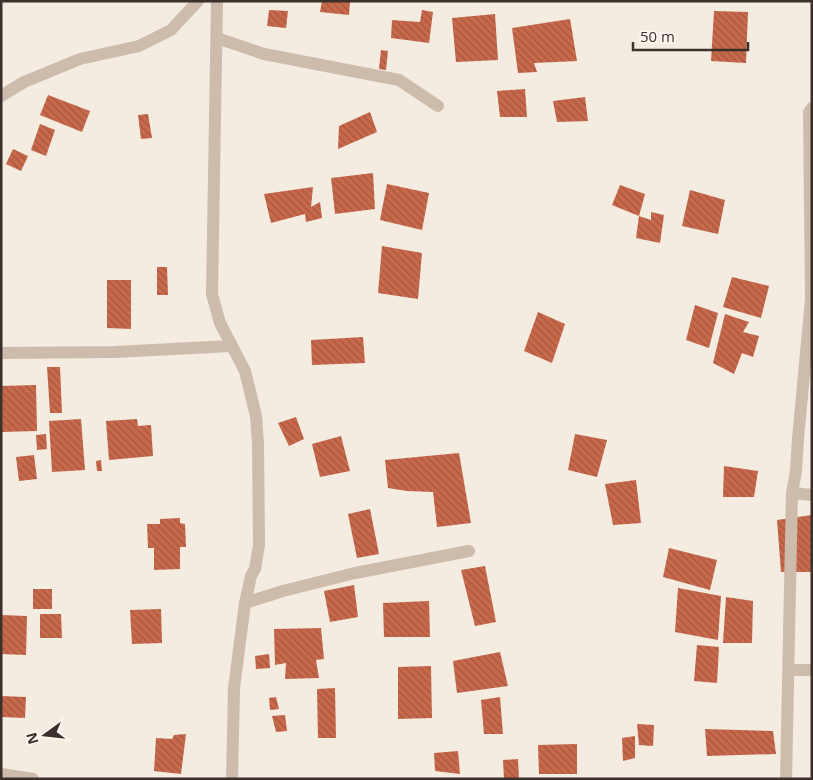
<svg xmlns="http://www.w3.org/2000/svg" width="813" height="780" font-family="'Open Sans',sans-serif">
<style>
.building{fill:url(#building-back-hatch)}
.lines{fill:none;stroke-linecap:round;stroke-linejoin:round}
.minor{stroke:#cdbbac;stroke-width:12}
</style>
<defs>
<pattern id="building-back-hatch" width="6" height="6" patternUnits="userSpaceOnUse" patternTransform="scale(1.25)"><rect width="6" height="6" fill="#c8694b"/><path d="M-1 5l2 2M0 0l6 6M5-1l2 2" fill="none" stroke="#a4573f"/></pattern>
</defs>
<rect width="100%" height="100%" fill="#f4ebe1"/>
<g class="building">
<path d="M322,1H350L349,15L320,12Z"/>
<path d="M269,10L288,11L286,28L267,26Z"/>
<path d="M422,10L433,12L429,43L391,38L392,20L420,22Z"/>
<path d="M714,11L748,12L746,63L711,61Z"/>
<path d="M495,14L498,60L456,62L452,18Z"/>
<path d="M570,19L577,61L534,63L537,72L518,73L512,28Z"/>
<path d="M381,50L388,51L386,70L379,69Z"/>
<path d="M525,89L527,117H500L497,91Z"/>
<path d="M48,95L90,111L82,132L40,115Z"/>
<path d="M585,97L588,121L557,122L553,101Z"/>
<path d="M370,112L377,132L338,149L339,126Z"/>
<path d="M148,114L152,138L141,139L138,115Z"/>
<path d="M40,124L55,130L46,156L31,150Z"/>
<path d="M13,149L28,156L21,171L6,164Z"/>
<path d="M373,173L375,209L335,214L331,178Z"/>
<path d="M387,184L429,193L422,230L380,220Z"/>
<path d="M620,185L645,194L639,216L651,220V212L664,215L660,243L636,238L639,216L612,205Z"/>
<path d="M313,187L311,207L320,202L322,218L306,222L305,214L271,223L264,194Z"/>
<path d="M690,190L725,200L718,234L682,226Z"/>
<path d="M382,246L422,253L418,299L378,293Z"/>
<path d="M157,267H167L168,295H157Z"/>
<path d="M732,277L769,286L761,318L723,307Z"/>
<path d="M107,280H131V329L107,328Z"/>
<path d="M695,305L718,313L709,348L686,340Z"/>
<path d="M538,312L565,324L552,363L524,351Z"/>
<path d="M725,314L749,322L743,332L759,336L753,357L742,353L734,374L713,363Z"/>
<path d="M363,337L365,363L312,365L311,340Z"/>
<path d="M47,367H60L62,413H50Z"/>
<path d="M36,385L37,431L1,432V386Z"/>
<path d="M296,417L304,439L289,446L278,423Z"/>
<path d="M81,419L85,470L52,472L49,421Z"/>
<path d="M137,419L138,426L151,425L153,456L109,460L106,421Z"/>
<path d="M46,434L47,449L37,450L36,435Z"/>
<path d="M575,434L607,440L597,477L568,470Z"/>
<path d="M341,436L350,471L320,477L312,444Z"/>
<path d="M459,453L471,523L437,527L433,492L407,491L388,488L385,460Z"/>
<path d="M34,455L37,479L19,481L16,457Z"/>
<path d="M101,460L102,471H97L96,461Z"/>
<path d="M724,466L758,471L754,497H723Z"/>
<path d="M636,480L641,523L613,525L605,484Z"/>
<path d="M370,509L379,554L357,558L348,514Z"/>
<path d="M812,515V572H781L777,520Z"/>
<path d="M180,518V523L185,524L186,547H180V569L154,570V548H148L147,524H160V519Z"/>
<path d="M669,548L717,560L710,590L663,577Z"/>
<path d="M485,566L496,622L475,626L461,570Z"/>
<path d="M354,585L358,617L330,622L324,591Z"/>
<path d="M678,588L721,596L718,640L675,632Z"/>
<rect x="33" y="589" width="19" height="20"/>
<path d="M726,597L753,601L752,643H723Z"/>
<path d="M429,601L430,637H384L383,603Z"/>
<path d="M161,609L162,643L132,644L130,610Z"/>
<path d="M40,614H61L62,638H40Z"/>
<path d="M1,615L27,616L26,655L1,654Z"/>
<path d="M321,628L324,659L316,660L319,678L285,679L286,663L275,665L274,629Z"/>
<path d="M697,645L719,647L717,683L694,681Z"/>
<path d="M500,652L508,686L457,693L453,661Z"/>
<path d="M269,654L270,668L256,669L255,656Z"/>
<path d="M431,666L432,718L398,719V667Z"/>
<path d="M335,688L336,738H318L317,689Z"/>
<path d="M1,696L26,697L25,718L1,717Z"/>
<path d="M276,697L279,709L270,710L269,698Z"/>
<path d="M500,697L503,734H484L481,700Z"/>
<path d="M285,715L287,731L276,732L272,716Z"/>
<path d="M637,724L654,725L653,746L639,745Z"/>
<path d="M705,729L773,731L776,754L707,756Z"/>
<path d="M186,734L181,774L154,771L156,738L172,739L174,735Z"/>
<path d="M635,736V758L623,761L622,738Z"/>
<path d="M577,744V774H539L538,745Z"/>
<path d="M458,751L460,774L435,771L434,753Z"/>
<path d="M518,759L519,779H504L503,760Z"/>
</g>
<g class="lines">
<g class="minor">
<path d="M217,1L212,294L220,323L245,371L256,416L258,444L259,545L255,569L251,576L245,603L234,688L232,779"/>
<path d="M217,38L264,54L399,80L438,106"/>
<path d="M1,96L24,82L80,59L139,46L171,30L198,1"/>
<path d="M811,299L809,112L812,108"/>
<path d="M1,353L114,352L231,346"/>
<path d="M792,493L812,495"/>
<path d="M245,603L283,591L355,573L469,551"/>
<path d="M789,670H812"/>
<path d="M1,774L33,779"/>
<path d="M786,779L792,493L796,471L798,439L811,299H812"/>
</g>
</g>
<rect width="813" height="780" fill="none" stroke="#3b302b" stroke-width="5"/>
<g transform="translate(45 735) rotate(255)" stroke="#fbf5ee" stroke-width="4" paint-order="stroke">
<path d="M0-4L9 19L0 12L-9 19Z" fill="#3b302b"/>
<text y="-8" font-size="14" font-weight="bold" text-anchor="middle" fill="#3b302b">N</text>
</g>
<path d="M633 42v8h115v-8" fill="none" stroke="#3b302b" stroke-width="2.5"/>
<text x="640" y="42" font-size="15" fill="#3b302b" stroke="#fbf5ee" stroke-width="4" paint-order="stroke">50 m</text>
</svg>
